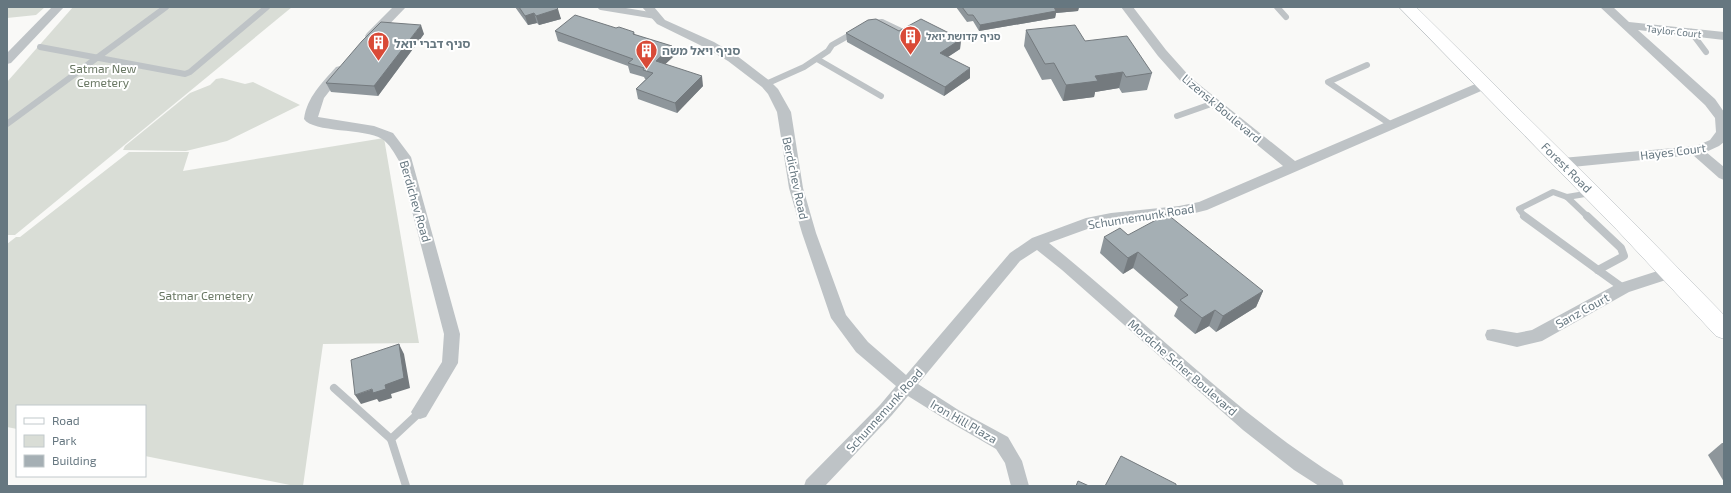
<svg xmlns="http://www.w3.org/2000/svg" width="1731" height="493" font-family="'Exo 2','Noto Sans Hebrew',sans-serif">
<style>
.green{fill:#d9ddd6}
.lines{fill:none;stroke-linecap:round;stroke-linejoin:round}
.secondary-casing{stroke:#b3b9bd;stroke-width:1}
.lane-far1{stroke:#bec3c6;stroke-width:6}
.lane{stroke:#bec3c6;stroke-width:8}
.street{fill:#bec3c6;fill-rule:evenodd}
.secondary{fill:#fff;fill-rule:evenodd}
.wall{fill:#8e969b}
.shaded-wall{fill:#747a7e}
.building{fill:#a5afb4;stroke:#747a7e}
.labels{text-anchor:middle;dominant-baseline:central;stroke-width:4;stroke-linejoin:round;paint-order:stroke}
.far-street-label{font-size:10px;fill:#667780;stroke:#fff}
.far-poi-label{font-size:10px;font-weight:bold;fill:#667780;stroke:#fff;text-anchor:start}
.poi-label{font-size:12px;font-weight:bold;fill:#667780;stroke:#fff;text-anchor:start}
.park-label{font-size:12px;fill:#6a7864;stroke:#fff}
.street-label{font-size:12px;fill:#667780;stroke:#fff}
</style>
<rect width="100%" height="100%" fill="#f9f9f7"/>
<g class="green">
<path d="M7,7H45L36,15L7,18Z"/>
<path d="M73,7H292L15,235H7V82Z"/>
<path d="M222,78L245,84L253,82L300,105L227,141L186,151L123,150L125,146L190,93L210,85L216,79Z"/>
<path d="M384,138L419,343L323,344L303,486H295L145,456V406H17V429L7,427V244L16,237H20L129,152H189L183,171Z"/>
</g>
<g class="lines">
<defs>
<path id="secondary" d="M1399,7H1416L1631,220L1724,315V339L1716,336L1617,230Z"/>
</defs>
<use href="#secondary" class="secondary-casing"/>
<g class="lane-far1">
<path d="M601,7L656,16"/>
<path d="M1277,7L1286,17"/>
<path d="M872,23L882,22L903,32"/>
<path d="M1691,32L1706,52"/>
<path d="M40,47L185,74L190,72L267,7"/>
<path d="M817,59L881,96"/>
<path d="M1367,65L1328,82L1390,124"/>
<path d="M766,84L804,67L828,51L832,45L855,32"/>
<path d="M1177,116L1214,103"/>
<path d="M7,124L166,7"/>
<path d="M1567,197L1591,193"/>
<path d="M1525,217L1519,209L1553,192L1567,197L1588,217"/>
</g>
<g class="lane">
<path d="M1524,216L1598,270"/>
<path d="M1587,216L1621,248L1624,256L1598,270"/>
<path d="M1598,270L1623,288"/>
<path d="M334,388L391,439"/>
<path d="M406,486L391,439L420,412"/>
</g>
<g class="street">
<path d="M52,7H64L11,63L7,64V53Z"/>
<path d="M393,7H406L375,39H367L365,36L367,33Z"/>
<path d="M642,7H654L665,20L714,42L736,55L770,81L778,89L791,112L803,188L816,233L846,315L868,342L906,375L1010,253L1032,238L1086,218L1111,213L1179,206L1199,202L1283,166L1183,84L1158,56L1121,7H1133L1166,50L1191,78L1295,161L1480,82H1488L1490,85L1488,88L1207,210C1175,219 1142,218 1110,223C1089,227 1069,236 1049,243C1147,321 1235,414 1342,480L1344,486H1319L1294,470L1243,430L1062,270L1037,250L1020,261L918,384L960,411L1008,437L1022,461L1029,486H1011L1005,463L996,449L948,421L908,396L892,415L825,486H804L806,480L880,405L896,386L856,352L831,318L802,233L789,188L777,112L768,94L762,87L728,61L706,48L657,24Z"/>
<path d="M1600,7H1613L1629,22L1724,32V40L1638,30L1715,99L1724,112V142L1719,146L1706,152L1724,167V180L1719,178L1693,155L1562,168L1557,166L1555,163L1557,160L1562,158L1696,146L1710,140L1716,132L1715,118L1705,105Z"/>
<path d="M340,66L344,67L346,70L324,98L318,117L374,126L393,133L411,157L460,334L458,363L426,417L420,419L414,417L411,412L442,362L444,334L399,161C395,154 389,143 382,139C365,128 313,133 304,119C307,97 322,83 336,67Z"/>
<path d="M1670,267L1675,269L1678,273L1675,277L1629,292L1542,341L1517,347L1487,340L1485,335L1487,330L1493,329L1517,333L1532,330L1617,284Z"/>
</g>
<use href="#secondary" class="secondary"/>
</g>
<g class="wall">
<path d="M515,7H556L561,19L539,25L537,23L528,25Z"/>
<path d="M956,7H1079L1078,11L1056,13L1055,18L979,31L973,21L967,22Z"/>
<path d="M1026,30L1085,41L1152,73L1147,90L1122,93L1119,88L1095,92L1094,97L1063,101L1051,79L1042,80L1024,46Z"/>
<path d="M555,31L634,32L635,35L672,46L674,56L665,64L703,86L677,113L638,99L636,89L646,79H645L644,77L630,73L628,66L558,41Z"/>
<path d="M899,31L961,39L960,49L948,57L970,78L944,96L847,42L846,33Z"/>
<path d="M424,34L378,96L331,92L326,83Z"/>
<path d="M1128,235L1263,291L1256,307L1216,332L1209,326L1195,334L1174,316L1178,307L1133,268L1123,274L1100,253L1104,237Z"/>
<path d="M1722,443H1724V482L1708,455Z"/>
</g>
<g class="shaded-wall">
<path d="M1054,7H1079L1078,11L1056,13L1055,18L979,31L980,25Z"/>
<path d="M558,9L561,19L539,25L536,16Z"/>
<path d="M534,13L537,23L528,25L525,16Z"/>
<path d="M421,25L424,34L378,96L374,86Z"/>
<path d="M961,39L960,49L940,62V53Z"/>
<path d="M672,46L674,56L658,71L656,61Z"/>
<path d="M970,68V78L944,96L945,87Z"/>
<path d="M1123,72L1119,88L1095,92L1094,97L1063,101L1066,85L1095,76Z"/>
<path d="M702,76L703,86L677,113L675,103Z"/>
<path d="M1138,252L1133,268L1123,274L1128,258Z"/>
<path d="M1263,291L1256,307L1216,332L1223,316Z"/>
<path d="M1215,310L1209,326L1195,334L1202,318Z"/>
<path d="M399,344L404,354L410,388L391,394L392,398L379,402L377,399L361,404L355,395L385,385Z"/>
</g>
<g class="building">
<path d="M519,7H556L558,9L536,16L534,13L525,16Z"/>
<path d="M962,7H1056H1054L1056,11L980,25L973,15H968Z"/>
<path d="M575,15L616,28L619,27L634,32L633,34L672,46L656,61L702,76L675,103L636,89L653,73L643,70L644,68L628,63L633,59L555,31Z"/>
<path d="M876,19L899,31L921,19L961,39L940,53L970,68L945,87L846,33L868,20Z"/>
<path d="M381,22L421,25L374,86L326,83L362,41Z"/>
<path d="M1075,25L1085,41L1127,36L1152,73L1126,77L1123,72L1095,76L1098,81L1066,85L1054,63L1045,64L1026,30Z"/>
<path d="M1167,214L1263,291L1223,316L1215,310L1202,318L1180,300L1188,295L1138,252L1128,258L1104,237L1120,228L1128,235Z"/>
<path d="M399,344L404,378L385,385L386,389L373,393L372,389L355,395L351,360Z"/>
<path d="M1121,456L1176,484V486H1105Z"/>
<path d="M1078,481L1089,486H1076Z"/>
</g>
<defs>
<symbol id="building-pin" viewBox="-11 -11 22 30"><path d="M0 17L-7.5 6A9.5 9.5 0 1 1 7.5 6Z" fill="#d94a37" stroke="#fff"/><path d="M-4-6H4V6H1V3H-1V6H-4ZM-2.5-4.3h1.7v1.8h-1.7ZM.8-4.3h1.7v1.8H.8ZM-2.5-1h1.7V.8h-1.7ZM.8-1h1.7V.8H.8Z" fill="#fff"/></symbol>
</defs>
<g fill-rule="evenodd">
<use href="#building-pin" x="898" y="24" width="25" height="34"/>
<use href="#building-pin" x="366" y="30" width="25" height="34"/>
<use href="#building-pin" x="634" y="38" width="25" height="34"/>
</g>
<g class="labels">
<g class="far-street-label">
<text transform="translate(1674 31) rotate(6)">Taylor Court</text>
</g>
<g class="far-poi-label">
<text x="926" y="36">סניף קדושת יואל</text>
</g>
<g class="poi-label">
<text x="394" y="43">סניף דברי יואל</text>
<text x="662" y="50">סניף ויאל משה</text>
</g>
<g class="park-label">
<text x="103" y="68">Satmar New<tspan x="103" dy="14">Cemetery</tspan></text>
<text x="206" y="295">Satmar Cemetery</text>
</g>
<g class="street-label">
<text transform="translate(1222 108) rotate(40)">Lizensk Boulevard</text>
<text transform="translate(1673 151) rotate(-7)">Hayes Court</text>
<text transform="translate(1567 167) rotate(45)">Forest Road</text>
<text transform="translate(796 178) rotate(78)">Berdichev Road</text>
<text transform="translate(416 201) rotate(74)">Berdichev Road</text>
<text transform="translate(1141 216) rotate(-9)">Schunnemunk Road</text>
<text transform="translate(1582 310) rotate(-29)">Sanz Court</text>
<text transform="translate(1183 367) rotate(41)">Mordche Scher Boulevard</text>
<text transform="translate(884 410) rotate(-48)">Schunnemunk Road</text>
<text transform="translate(964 421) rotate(30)">Iron Hill Plaza</text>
</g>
</g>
<rect width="1731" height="493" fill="none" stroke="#667780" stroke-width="16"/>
<rect x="16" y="405" width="130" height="72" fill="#ffffff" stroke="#c2c9cc"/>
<rect x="24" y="418" width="20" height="6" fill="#ffffff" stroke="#c2c9cc"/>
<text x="52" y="425" font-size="12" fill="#667780">Road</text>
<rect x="24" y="435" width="20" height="12" fill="#d9ddd6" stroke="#c2c9cc"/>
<text x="52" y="445" font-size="12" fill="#667780">Park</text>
<rect x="24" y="455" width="20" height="12" fill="#a5afb4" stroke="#c2c9cc"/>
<text x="52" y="465" font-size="12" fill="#667780">Building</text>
</svg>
